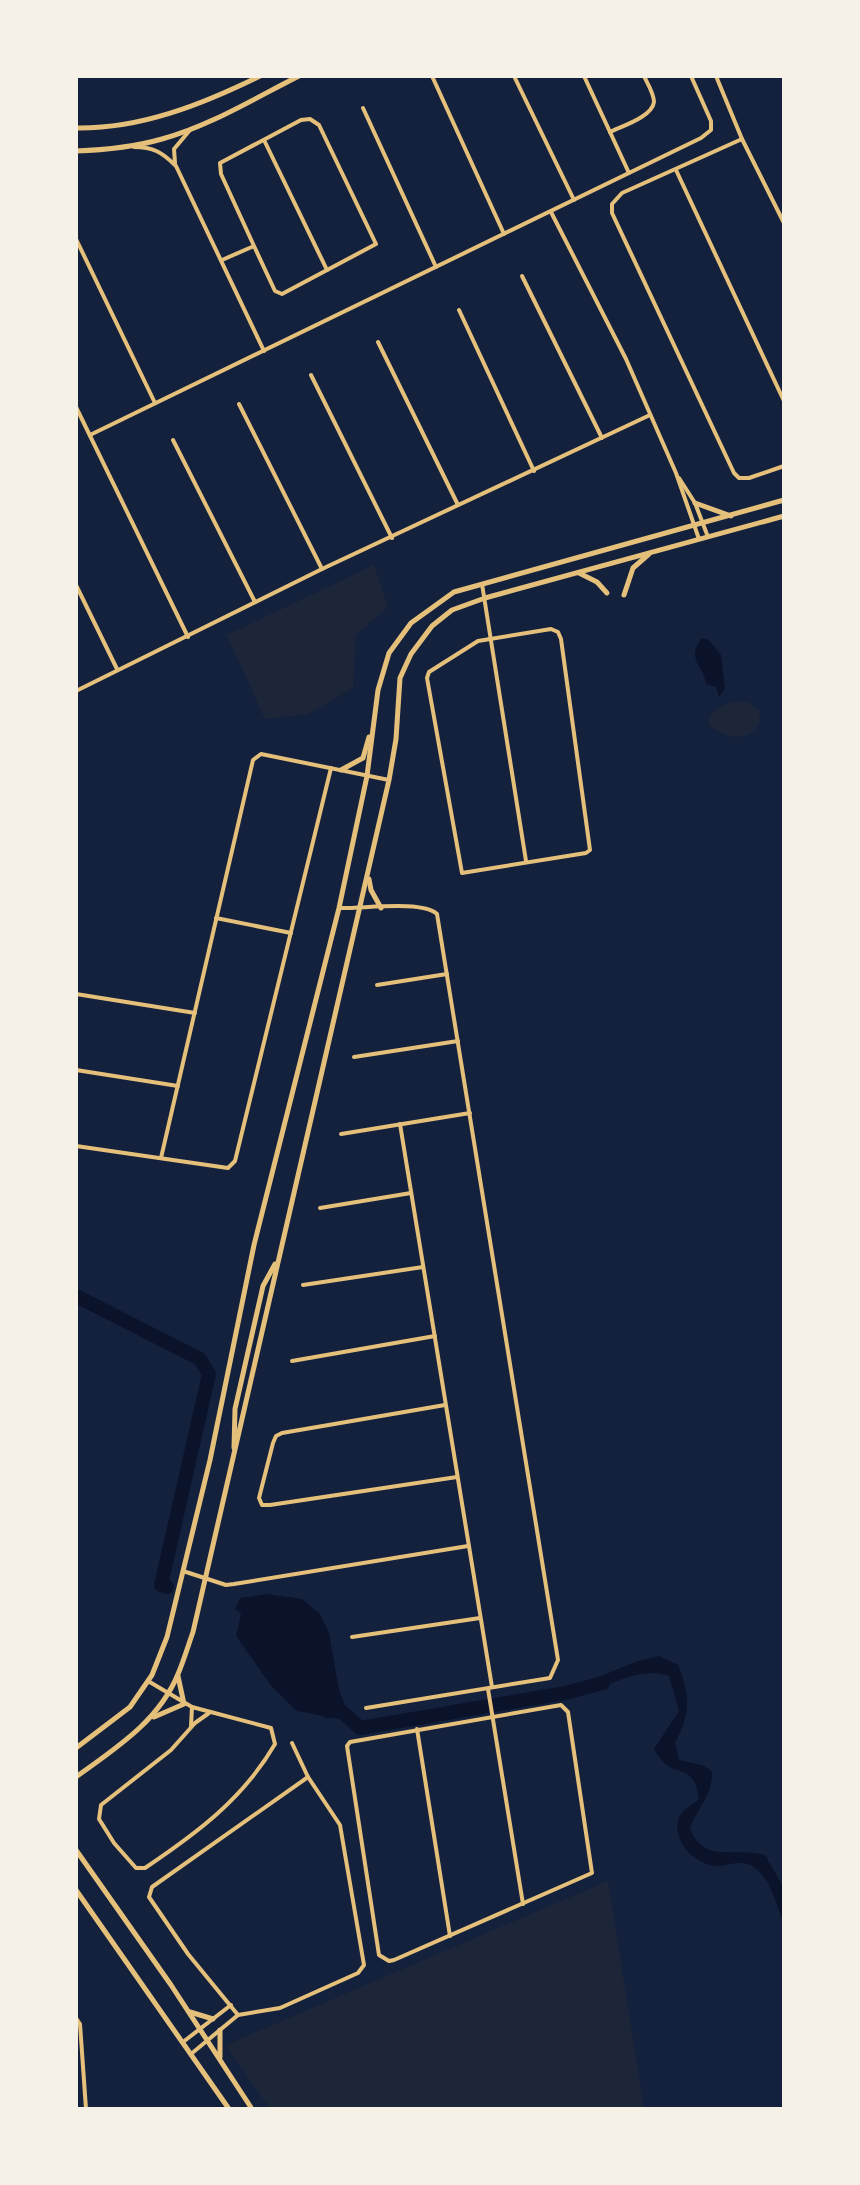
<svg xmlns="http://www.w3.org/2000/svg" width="860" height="2185" font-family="'PT Sans Narrow',sans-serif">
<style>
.green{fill:#1d2539}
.water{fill:#0b132b}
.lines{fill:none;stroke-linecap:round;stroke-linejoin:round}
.river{stroke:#0b132b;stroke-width:14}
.minor{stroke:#e5c07b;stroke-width:4}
.tertiary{stroke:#e5c07b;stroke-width:5}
.secondary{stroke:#e5c07b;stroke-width:5}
</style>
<rect width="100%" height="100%" fill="#14213d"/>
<g class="green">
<path d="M374,565L388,607L356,635L353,688L308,714L265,719L227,635Z"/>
<path d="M739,701L749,703L759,711L760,722C748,744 724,739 708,724C709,709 726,702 739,701Z"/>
<path d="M608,1881L644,2109H270L226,2045Z"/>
</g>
<g class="water">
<path d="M702,638L709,640L721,655L725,688L719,697L716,687L706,684C704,666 685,658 702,638Z"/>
<path d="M267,1594L302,1599L320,1614L329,1633L339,1690L347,1710L340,1719L297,1711L272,1687L236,1636L241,1614L235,1609L240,1598Z"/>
<path d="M659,1656L678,1665C690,1692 691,1716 675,1742L679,1760L705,1766L712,1772C712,1798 698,1806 690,1829C705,1865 735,1846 765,1855L784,1888V1923C775,1904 771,1875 750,1865C736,1859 725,1868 713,1866C694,1862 673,1842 678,1821C680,1810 692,1806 699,1799C693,1757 672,1784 654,1749L679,1711L669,1676C643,1667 614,1682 589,1693L586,1682L638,1661Z"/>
</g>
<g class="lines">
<g class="river">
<path d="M76,1296L200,1359L209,1374L161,1585L167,1587"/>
<path d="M327,1711H341L360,1728L565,1693L603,1683"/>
</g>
<g class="minor">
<path d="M432,76L504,234"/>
<path d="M514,76L574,200"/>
<path d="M584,76L629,173"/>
<path d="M716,76L742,139L784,223"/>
<path d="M363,108L436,267"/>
<path d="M610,132C622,126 652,117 654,102C654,93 647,83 644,76"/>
<path d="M742,139L622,193L612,204V213L734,473L739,478H749L784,466"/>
<path d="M264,140L327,270"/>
<path d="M134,147C153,147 162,152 176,166L264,351"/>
<path d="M175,163L174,149L190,130"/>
<path d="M676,170L784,401"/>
<path d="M551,212L626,359L676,473L699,539"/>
<path d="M76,239L155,403"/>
<path d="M222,260L254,246L275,291L282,294L376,244L319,125L310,119L301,120L220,163L221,174L254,246"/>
<path d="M522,276L602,438"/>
<path d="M459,310L534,471"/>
<path d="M378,342L458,505"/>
<path d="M311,375L392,538"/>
<path d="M239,404L322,569"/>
<path d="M76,407L188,637"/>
<path d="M90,435L701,138L711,130V121L691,76"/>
<path d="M173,440L255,602"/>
<path d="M679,478L695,503L708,537"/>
<path d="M482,584L526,861"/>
<path d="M76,585L117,669"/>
<path d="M551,629L558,632L561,639L590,850L586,853L462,873L427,678L429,672L478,641Z"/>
<path d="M76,691L322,569L650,415"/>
<path d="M339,908C362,909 422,900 437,914L558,1660L550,1678L366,1708"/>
<path d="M216,918L291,933"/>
<path d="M377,985L447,974"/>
<path d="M76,994L195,1013"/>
<path d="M354,1057L458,1041"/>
<path d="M76,1070L178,1086"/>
<path d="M400,1124L492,1687"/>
<path d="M341,1134L470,1113"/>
<path d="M76,1146L228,1168L235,1161L331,768"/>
<path d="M161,1158L253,760L261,754L389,780"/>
<path d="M320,1208L411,1193"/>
<path d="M303,1285L423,1267"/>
<path d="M292,1361L435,1336"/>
<path d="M445,1405L282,1433L276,1436L273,1443L259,1498L262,1505H270L457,1477"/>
<path d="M183,1571L226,1585L234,1584L468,1546"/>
<path d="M352,1637L480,1618"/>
<path d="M148,1681L192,1707L271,1728L275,1744C243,1799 197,1833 145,1868H136L114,1843L99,1819L101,1805L171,1750L195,1723L209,1713"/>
<path d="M488,1689L523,1904"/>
<path d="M561,1705L568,1712L592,1873L394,1960L389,1961L379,1955L347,1746L350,1742Z"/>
<path d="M191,1726L192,1707"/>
<path d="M417,1729L450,1936"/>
<path d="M238,2015L188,1954L149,1897L152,1887L308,1777"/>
<path d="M76,2018L80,2024L86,2109"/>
<path d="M183,2042L231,2005"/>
<path d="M191,2054L238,2015L280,2008L358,1973L364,1965L340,1825L308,1777L292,1743"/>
</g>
<g class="tertiary">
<path d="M695,503L731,516"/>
<path d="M579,573L597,582L607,593"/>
<path d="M624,595L633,568L649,554"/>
<path d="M341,770L363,758L369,737"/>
<path d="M369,879L371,890L381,908"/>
<path d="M234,1448L235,1409L263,1286L275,1264"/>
<path d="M154,1717L184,1704L178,1676"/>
<path d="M76,1748L130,1707L152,1675L167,1637L210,1460L254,1245L339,908L367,776L378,690L389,653L411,623L454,592L784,500"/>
<path d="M76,1777C116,1748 159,1721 178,1674C184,1660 188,1646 193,1632L389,780L396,739L400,678L411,654L432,626L452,610L485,598L784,516"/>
<path d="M76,1850L171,1985L252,2109"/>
<path d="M76,1890L229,2109"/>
<path d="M190,2012L213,2019"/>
<path d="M220,2030V2057"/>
</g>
<g class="secondary">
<path d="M76,128C141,129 203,104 260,76"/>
<path d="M76,151C105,150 134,147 162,139C210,126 255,98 299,76"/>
</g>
</g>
<rect width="860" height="2185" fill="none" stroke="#f6f1e7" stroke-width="156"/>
</svg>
